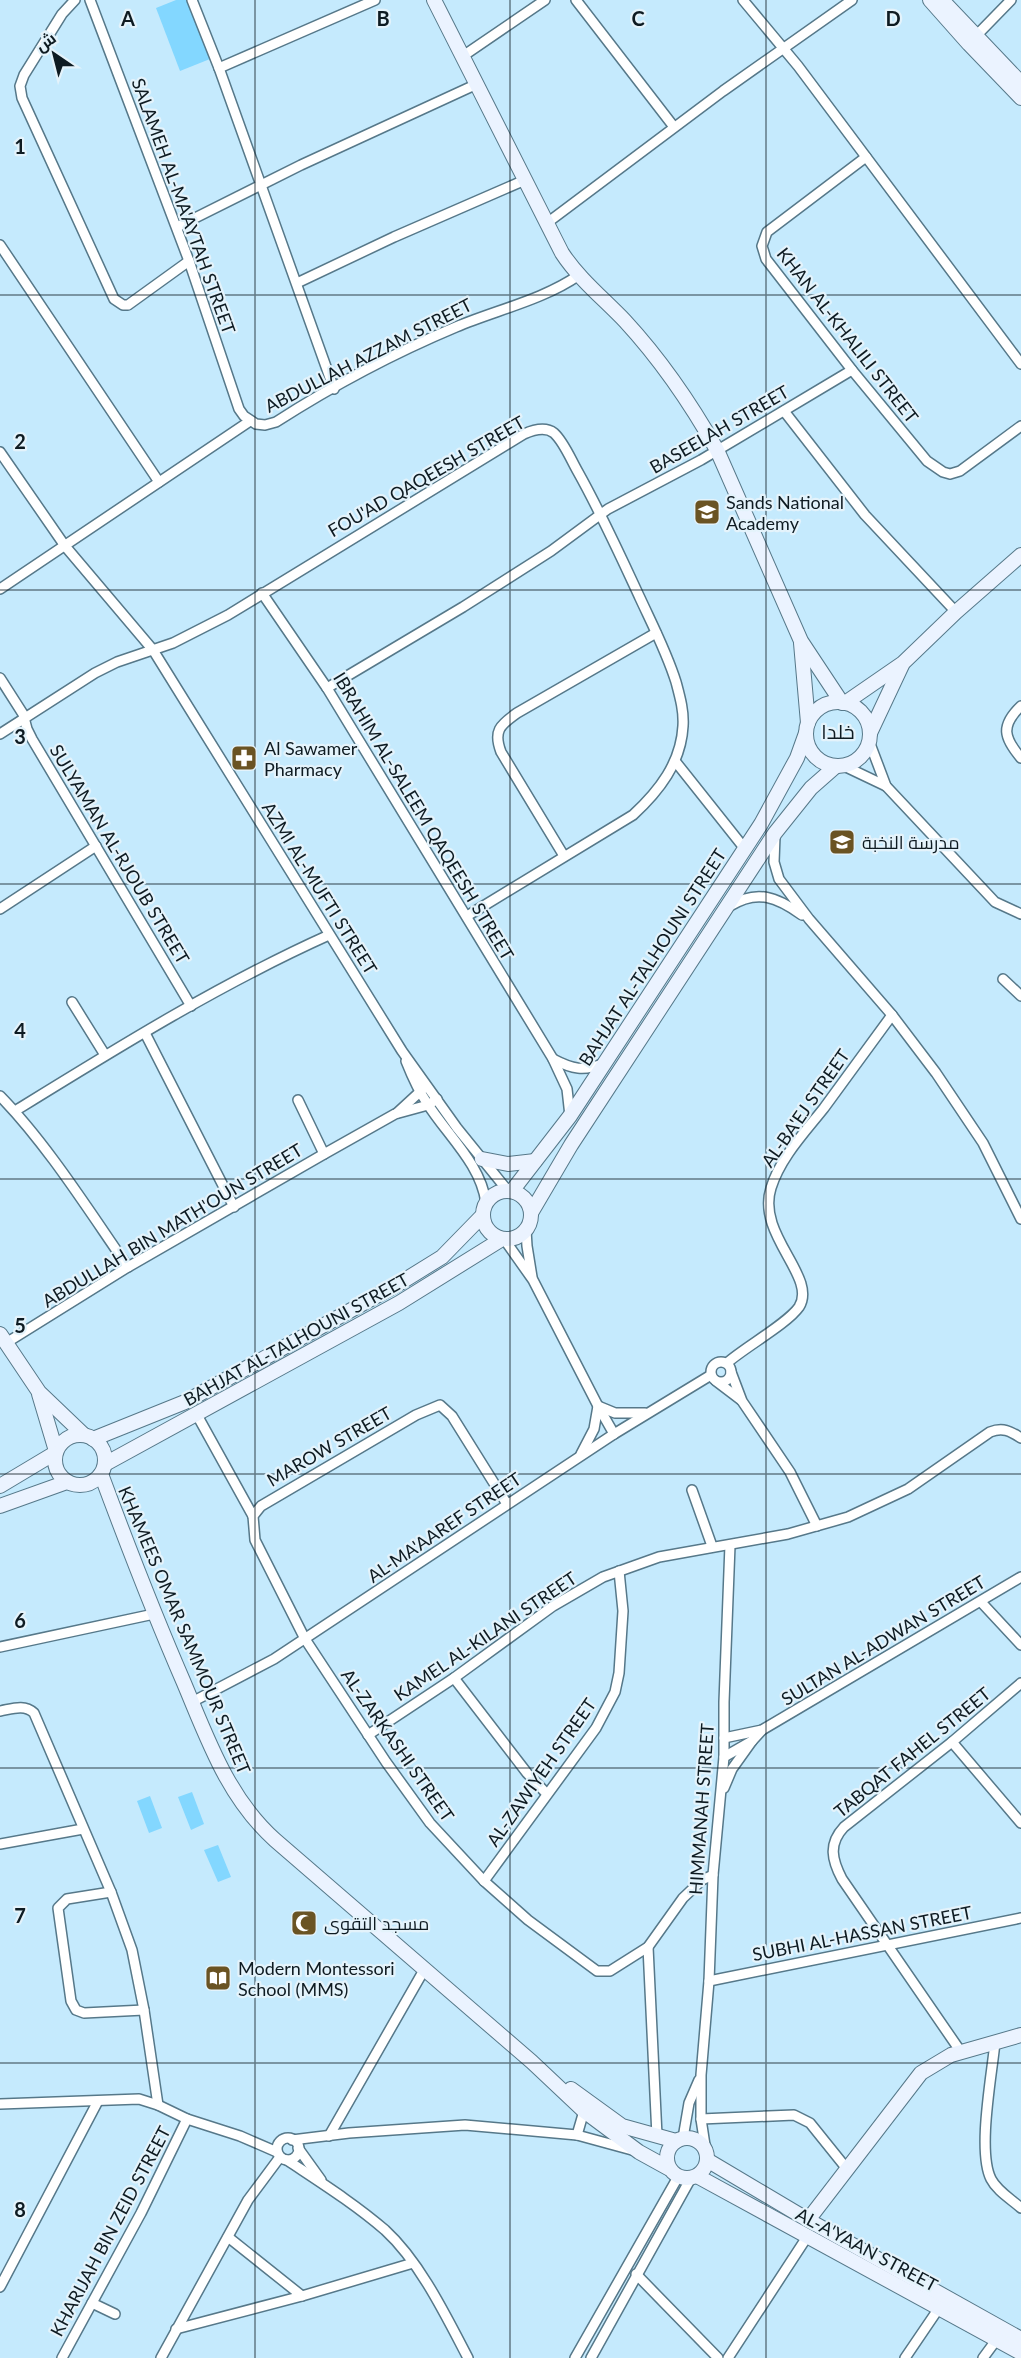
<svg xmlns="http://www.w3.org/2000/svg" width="1021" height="2358" font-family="Lato,Cairo,sans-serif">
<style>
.green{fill:#83d7ff}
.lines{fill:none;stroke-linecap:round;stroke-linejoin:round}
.street-casing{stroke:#567889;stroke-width:12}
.secondary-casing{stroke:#567889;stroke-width:16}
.street{stroke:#fff;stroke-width:9}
.secondary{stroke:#ebf3ff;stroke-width:14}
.grid{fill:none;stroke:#0e1b22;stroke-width:1.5;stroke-opacity:0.55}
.labels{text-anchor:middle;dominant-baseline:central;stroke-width:4.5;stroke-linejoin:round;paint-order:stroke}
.street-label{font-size:18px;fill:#0e1b22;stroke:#e4f3fb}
.poi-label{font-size:18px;fill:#0e1b22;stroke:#e4f3fb;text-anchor:start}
.neighbourhood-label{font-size:20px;fill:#0e1b22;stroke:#e4f3fb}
.grid-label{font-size:20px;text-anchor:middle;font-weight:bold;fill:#0e1b22;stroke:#e4f3fb;stroke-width:4.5;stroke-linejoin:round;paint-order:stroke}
</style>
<rect width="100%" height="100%" fill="#c5eafd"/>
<g class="green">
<path d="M176,0H187L210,59L180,71L156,8Z"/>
<path d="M192,1792L204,1824L191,1830L178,1797Z"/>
<path d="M150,1796L162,1828L149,1833L137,1801Z"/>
<path d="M218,1845L231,1877L218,1882L204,1850Z"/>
</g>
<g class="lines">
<defs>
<g id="street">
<path d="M75,0L62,14L24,75L20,86L22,98L114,299L123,305H128L189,261"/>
<path d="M90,0L189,261L239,409L244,416L256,424L265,425L276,422C332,386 394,353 456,327C496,310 543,300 579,275"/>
<path d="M192,0L219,68L334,389"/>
<path d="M576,0L674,127"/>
<path d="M743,0L798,66L1021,364"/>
<path d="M973,39L1011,0"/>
<path d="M463,56L545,0"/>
<path d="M219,68L375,0"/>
<path d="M866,157L767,232L762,246L766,259L852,370L927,461L943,472L950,474L960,471L1021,426"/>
<path d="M547,223L723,91L852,0"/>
<path d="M177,227L301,165L477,84"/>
<path d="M0,245L159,482"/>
<path d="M297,283L394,237L525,180"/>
<path d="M784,411L865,515L956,612"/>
<path d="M0,452L65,546L153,650L402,1051L457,1128L508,1191"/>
<path d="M0,589L250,421"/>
<path d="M262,593L327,688L553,1059L567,1089L570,1116"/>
<path d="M0,678L23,714L27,729L32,739L191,1006"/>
<path d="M327,688L463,607L551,551L608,509L701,460L852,370"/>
<path d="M1021,706C1000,726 1004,738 1021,758"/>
<path d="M0,734L95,673L117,662L173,643L228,615L524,434C533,430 545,426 554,433C564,442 571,460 578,472C601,513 620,555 640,598C653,626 667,653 676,682C680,697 684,711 683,726C681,763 659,791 633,815L467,916"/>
<path d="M869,741L886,786L995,902L1021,914"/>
<path d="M675,761L745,849"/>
<path d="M844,766L886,786"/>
<path d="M775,836L774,862L779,879L809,919L892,1015L936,1073L983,1143L1021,1219"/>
<path d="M564,856L501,752C493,731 500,725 517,713L656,633"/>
<path d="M730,906C757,889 777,897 802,915"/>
<path d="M0,909L96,846"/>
<path d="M1003,979L1021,996"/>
<path d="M72,1002L105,1055"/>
<path d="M145,1033L234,1207"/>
<path d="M553,1059C572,1069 584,1072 604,1063"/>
<path d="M406,1061C412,1076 418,1090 427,1103C447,1135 481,1164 486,1203"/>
<path d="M0,1096C47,1144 89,1211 128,1267"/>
<path d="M298,1100L324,1154"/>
<path d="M15,1111C117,1048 220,984 329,935"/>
<path d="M397,1113L422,1090"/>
<path d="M526,1230L527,1246L532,1277"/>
<path d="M504,1239L533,1280L598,1406L614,1434"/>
<path d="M6,1343L128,1267L324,1154L395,1114L428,1105L437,1099"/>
<circle cx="721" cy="1372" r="10"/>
<path d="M727,1363C745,1347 787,1324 799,1307C818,1277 756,1235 771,1188C780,1158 805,1132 824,1108C847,1077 869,1046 892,1015"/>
<path d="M731,1372L742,1401L790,1472L817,1526"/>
<path d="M716,1381L741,1400"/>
<path d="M197,1415L253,1516"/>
<path d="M581,1454L594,1429L598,1406L615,1413H645"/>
<path d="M692,1490L712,1546"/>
<path d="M507,1504L452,1416L440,1405L416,1415L261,1506L253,1516L255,1540L305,1639L386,1762L430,1823L484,1881L528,1920L597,1971H610L648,1947L683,1898L702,1880L713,1875"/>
<path d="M981,1602L1021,1645"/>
<path d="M0,1647L154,1614"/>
<path d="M454,1678L527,1773L546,1793"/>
<path d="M192,1702L274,1659L614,1434L711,1375"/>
<path d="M0,1711C12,1709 24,1704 34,1713L111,1892L132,1950L144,2010L158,2105"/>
<path d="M368,1735L454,1678L553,1606L603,1577L659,1557L788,1534L848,1517L908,1489L990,1432C1003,1427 1010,1431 1021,1438"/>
<path d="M724,1738L762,1730L1021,1577"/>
<path d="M952,1742L1021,1823"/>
<path d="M724,1757L752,1741L762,1730"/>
<path d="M724,1788L732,1769L752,1741"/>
<path d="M0,1844L83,1829"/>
<path d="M484,1881L596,1728L615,1692L619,1673L623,1611L619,1571"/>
<path d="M111,1892L67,1899L58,1908L71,2001L76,2010L84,2013L144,2010"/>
<path d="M648,1947L657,2136"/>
<path d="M709,1981L1021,1918"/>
<path d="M995,2042C992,2075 977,2151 991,2179C997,2191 1011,2199 1021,2208"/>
<path d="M961,2052L842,1879C832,1860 828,1844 844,1827L952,1742L1021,1683"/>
<path d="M0,2104L139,2099L158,2105L187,2119L240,2136L277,2152"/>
<path d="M701,2119L794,2115L810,2123L847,2169"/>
<path d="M577,2135L584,2111"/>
<path d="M329,2136L424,1970"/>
<path d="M683,2138L689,2103L699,2080"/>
<circle cx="288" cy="2149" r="11"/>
<path d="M292,2140L349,2133L465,2125L577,2135L632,2150"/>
<path d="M298,2148L321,2180"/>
<path d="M706,2152L701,2119V2075L709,1981L713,1875L724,1757V1702L730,1545"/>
<path d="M287,2160C320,2182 355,2204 385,2230C420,2262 446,2316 468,2358"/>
<path d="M228,2237L302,2296"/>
<path d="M636,2274L718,2358"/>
<path d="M0,2287L98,2101"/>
<path d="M92,2303L115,2314"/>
<path d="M176,2329L302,2296L413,2263"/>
<path d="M62,2358L141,2213L187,2119"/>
<path d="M161,2358L248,2200L280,2157"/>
<path d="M575,2358L678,2177"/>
<path d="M591,2358L691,2178"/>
<path d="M728,2358L807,2237"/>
<path d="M905,2358L939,2308"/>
<path d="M983,2358L997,2339"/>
</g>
<g id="secondary">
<path d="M434,0L562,253C579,279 604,299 625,321C661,360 691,404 717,450L801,641L842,703"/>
<path d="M930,0L969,44L1021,98"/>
<path d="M942,0L1021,83"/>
<path d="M801,643L808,723"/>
<circle cx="838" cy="734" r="32"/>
<path d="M845,703L903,663L956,612L1021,555"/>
<path d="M870,733L902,665"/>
<path d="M482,1159L508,1164L535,1161"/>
<circle cx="507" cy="1215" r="24"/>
<path d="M512,1191L570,1116L761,824L797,758L806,733"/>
<path d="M531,1213L571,1145L775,833L811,788L836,766"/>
<path d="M0,1334L39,1392L84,1435"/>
<path d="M39,1394L56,1451"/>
<circle cx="80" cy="1460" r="25"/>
<path d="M93,1439L185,1402L400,1283L442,1257L482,1216"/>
<path d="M105,1464L399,1303L502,1239"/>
<path d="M101,1474C127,1544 154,1614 184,1683C208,1740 228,1798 275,1840L532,2062L584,2111L639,2152L668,2168"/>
<path d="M0,1486L55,1453"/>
<path d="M0,1506L67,1482"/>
<path d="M571,2089L622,2126L676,2141"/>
<circle cx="687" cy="2158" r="20"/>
<path d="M707,2160L808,2220L1021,2339"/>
<path d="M697,2176L1021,2353"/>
<path d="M808,2220L921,2073L951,2055L1021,2035"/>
</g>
</defs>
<use href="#street" class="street-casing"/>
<use href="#secondary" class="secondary-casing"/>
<use href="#street" class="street"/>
<use href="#secondary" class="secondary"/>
</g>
<path class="grid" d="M255,0V2358M510,0V2358M766,0V2358M0,295H1021M0,590H1021M0,884H1021M0,1179H1021M0,1474H1021M0,1768H1021M0,2063H1021"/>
<defs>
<symbol id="school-square" viewBox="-11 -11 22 22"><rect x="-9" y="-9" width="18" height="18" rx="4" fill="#6a5323" stroke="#e4f3fb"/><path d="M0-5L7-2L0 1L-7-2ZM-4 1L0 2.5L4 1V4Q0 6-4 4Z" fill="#fff"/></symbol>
<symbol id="pharmacy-square" viewBox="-11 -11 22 22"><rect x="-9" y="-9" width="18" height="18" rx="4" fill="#6a5323" stroke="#e4f3fb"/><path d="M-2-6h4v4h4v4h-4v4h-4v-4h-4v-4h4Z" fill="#fff"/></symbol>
<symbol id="mosque-square" viewBox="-11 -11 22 22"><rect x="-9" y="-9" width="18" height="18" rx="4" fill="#6a5323" stroke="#e4f3fb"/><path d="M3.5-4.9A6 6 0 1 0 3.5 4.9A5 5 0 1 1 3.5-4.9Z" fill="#fff"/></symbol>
<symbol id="library-square" viewBox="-11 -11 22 22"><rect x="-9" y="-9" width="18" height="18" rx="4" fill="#6a5323" stroke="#e4f3fb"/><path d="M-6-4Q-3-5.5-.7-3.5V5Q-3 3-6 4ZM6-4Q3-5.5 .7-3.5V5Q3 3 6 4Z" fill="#fff"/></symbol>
</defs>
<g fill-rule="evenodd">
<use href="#school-square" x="692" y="497" width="30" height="30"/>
<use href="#pharmacy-square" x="229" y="743" width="30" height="30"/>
<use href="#school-square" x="827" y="827" width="30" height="30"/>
<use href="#mosque-square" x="289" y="1908" width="30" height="30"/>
<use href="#library-square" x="203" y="1963" width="30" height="30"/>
</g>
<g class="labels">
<g class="street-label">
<text transform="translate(184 206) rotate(70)">SALAMEH AL-MA'AYTAH STREET</text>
<text transform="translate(848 335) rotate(52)">KHAN AL-KHALILI STREET</text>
<text transform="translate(368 355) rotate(-27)">ABDULLAH AZZAM STREET</text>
<text transform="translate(719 429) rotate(-30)">BASEELAH STREET</text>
<text transform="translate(426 476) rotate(-30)">FOU'AD QAQEESH STREET</text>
<text transform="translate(424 816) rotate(59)">IBRAHIM AL-SALEEM QAQEESH STREET</text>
<text transform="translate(120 854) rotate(59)">SULYAMAN AL-RJOUB STREET</text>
<text transform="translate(320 888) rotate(58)">AZMI AL-MUFTI STREET</text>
<text transform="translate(652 957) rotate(-57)">BAHJAT AL-TALHOUNI STREET</text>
<text transform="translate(805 1108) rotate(-55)">AL-BA'EJ STREET</text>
<text transform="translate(172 1225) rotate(-31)">ABDULLAH BIN MATH'OUN STREET</text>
<text transform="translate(296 1339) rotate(-29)">BAHJAT AL-TALHOUNI STREET</text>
<text transform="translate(329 1446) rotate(-30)">MAROW STREET</text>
<text transform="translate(444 1527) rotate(-34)">AL-MA'AAREF STREET</text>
<text transform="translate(185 1630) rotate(67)">KHAMEES OMAR SAMMOUR STREET</text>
<text transform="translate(485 1636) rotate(-34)">KAMEL AL-KILANI STREET</text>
<text transform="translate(883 1640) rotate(-31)">SULTAN AL-ADWAN STREET</text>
<text transform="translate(398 1745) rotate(55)">AL-ZARKASHI STREET</text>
<text transform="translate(912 1752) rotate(-39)">TABQAT FAHEL STREET</text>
<text transform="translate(541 1772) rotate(-55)">AL-ZAWIYEH STREET</text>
<text transform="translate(701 1809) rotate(-86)">HIMMANAH STREET</text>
<text transform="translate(862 1933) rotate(-11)">SUBHI AL-HASSAN STREET</text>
<text transform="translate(110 2231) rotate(-62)">KHARIJAH BIN ZEID STREET</text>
<text transform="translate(867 2249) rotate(28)">AL-A'YAAN STREET</text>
</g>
<g class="poi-label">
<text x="726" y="502">Sands National<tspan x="726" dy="21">Academy</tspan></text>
<text x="264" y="748">Al Sawamer<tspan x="264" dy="21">Pharmacy</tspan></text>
<text x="862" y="842">مدرسة النخبة</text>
<text x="324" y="1923">مسجد التقوى</text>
<text x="238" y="1968">Modern Montessori<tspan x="238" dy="21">School (MMS)</tspan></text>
</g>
<g class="neighbourhood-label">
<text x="838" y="731">خلدا</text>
</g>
</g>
<g class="grid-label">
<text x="128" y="26">A</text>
<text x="383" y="26">B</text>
<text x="638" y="26">C</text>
<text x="893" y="26">D</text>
<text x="20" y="154">1</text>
<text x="20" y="449">2</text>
<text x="20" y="744">3</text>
<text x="20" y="1038">4</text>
<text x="20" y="1333">5</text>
<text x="20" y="1628">6</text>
<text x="20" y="1923">7</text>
<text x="20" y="2217">8</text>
</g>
<g transform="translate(54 54) rotate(325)" stroke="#e4f3fb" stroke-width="4.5" paint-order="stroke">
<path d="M0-4.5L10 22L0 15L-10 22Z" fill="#0e1b22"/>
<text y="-9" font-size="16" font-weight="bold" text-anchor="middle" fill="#0e1b22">ش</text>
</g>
</svg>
